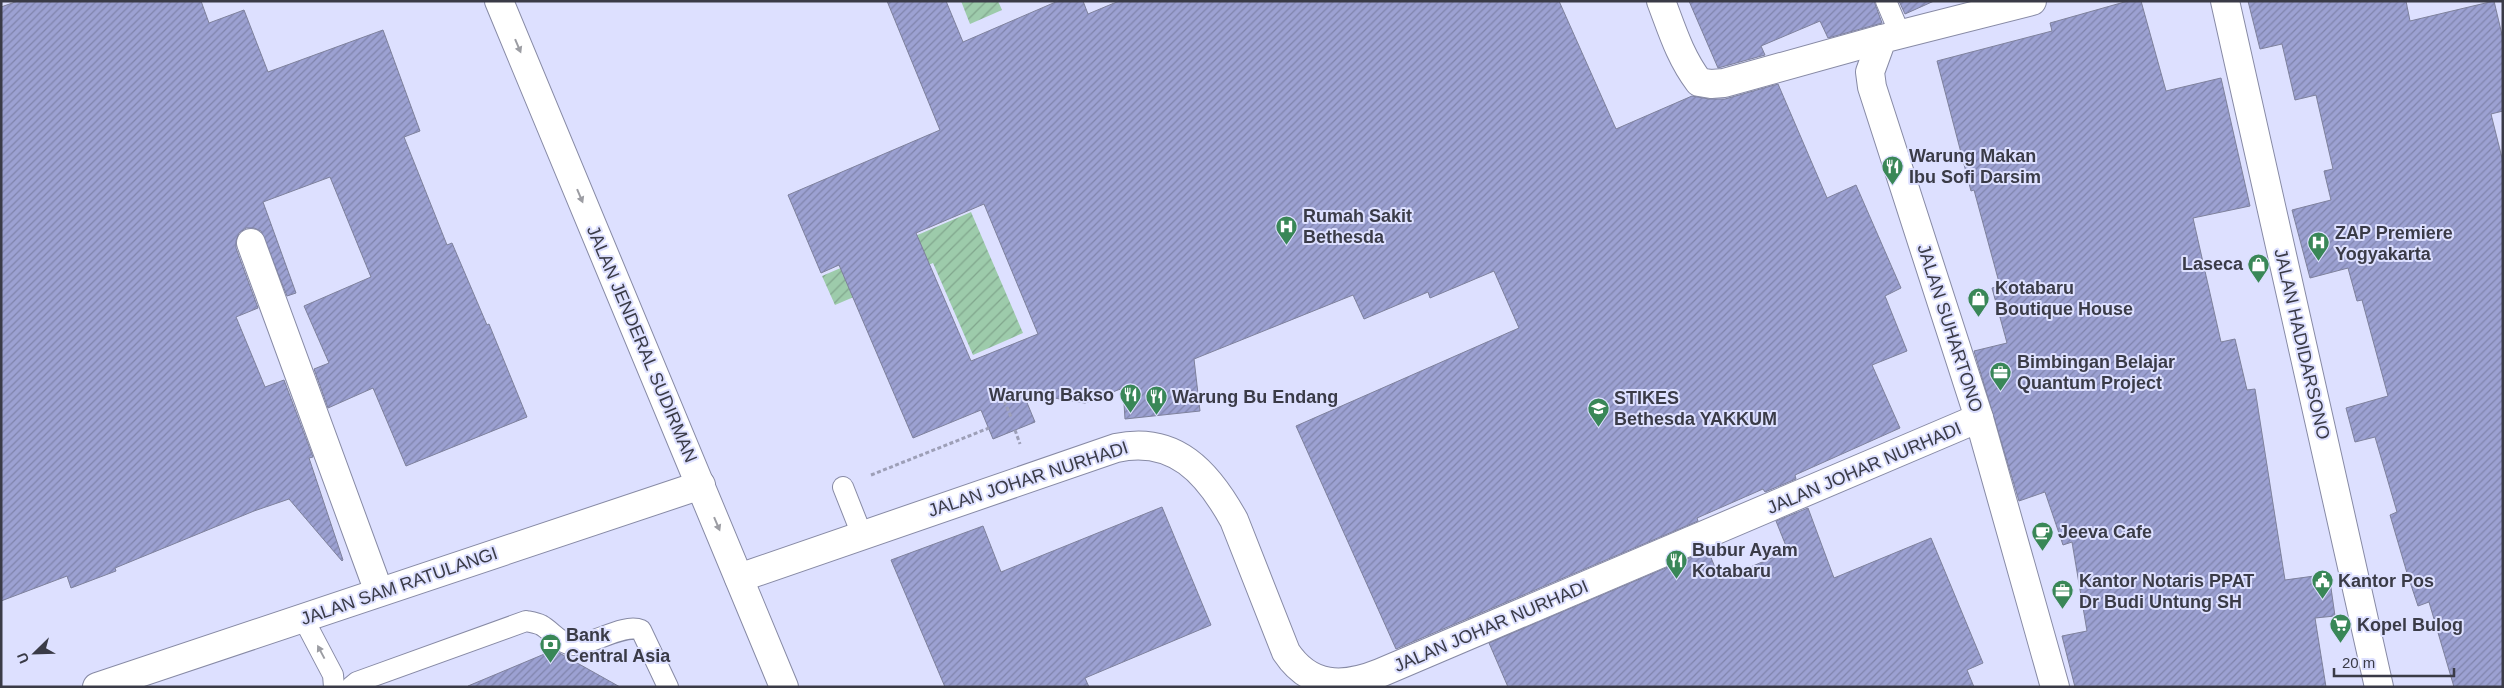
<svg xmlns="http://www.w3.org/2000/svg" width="2504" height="688" font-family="Arial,sans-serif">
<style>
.garden{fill:url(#garden-furrows)}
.building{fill:url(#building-hatch);stroke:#7e819c;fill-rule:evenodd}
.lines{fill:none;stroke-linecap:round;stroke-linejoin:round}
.lane-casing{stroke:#878aa5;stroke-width:22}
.street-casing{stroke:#878aa5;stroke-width:30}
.primary-casing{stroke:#878aa5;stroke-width:30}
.path{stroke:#9d9fb7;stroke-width:3;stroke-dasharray:4 2.5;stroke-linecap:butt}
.lane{stroke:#fff;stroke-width:20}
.street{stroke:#fff;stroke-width:28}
.primary{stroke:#fff;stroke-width:28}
.oneway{fill:#9c9da3}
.labels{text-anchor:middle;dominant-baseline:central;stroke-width:4;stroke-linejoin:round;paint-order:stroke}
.poi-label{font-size:18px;font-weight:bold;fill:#3a3b47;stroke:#dde0ff;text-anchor:start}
.street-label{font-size:18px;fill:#3a3b47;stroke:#dde0ff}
</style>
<defs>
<pattern id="garden-furrows" width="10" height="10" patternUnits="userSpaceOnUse" patternTransform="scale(1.25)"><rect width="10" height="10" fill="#9dcbab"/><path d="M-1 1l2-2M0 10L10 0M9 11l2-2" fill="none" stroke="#81a68d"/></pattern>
<pattern id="building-hatch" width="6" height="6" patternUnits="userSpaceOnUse" patternTransform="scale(1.25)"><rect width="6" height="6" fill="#9ca1d2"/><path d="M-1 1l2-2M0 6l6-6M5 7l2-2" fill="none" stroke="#8084ac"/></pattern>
</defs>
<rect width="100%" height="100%" fill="#dde0ff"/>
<g class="garden">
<path d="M961,1H998L1002,10L970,24Z"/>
<path d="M971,212L1023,333L973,355L933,263L835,305L822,276Z"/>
</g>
<g class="building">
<path d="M18,1H201L209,23L244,10L268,72L383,30L420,131L404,137L447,245L452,243L487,325L489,324L527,417L406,466L373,388L328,408L314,369L329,363L304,306L371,277L330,177L263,202L296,293L287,296L261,231L254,228H246L239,233L236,241V248L258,308L236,317L265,387L284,380L313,457L309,458L343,560L342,561L289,499L254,511L115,568L116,571L71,588L67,576L1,601V7Z"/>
<path d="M887,1H946L963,42L1058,1H1083L1088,14L1119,1H1559L1616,129L1692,96L1709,99H1725L1778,84L1827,198L1856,185L1901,288L1885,296L1907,351L1872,365L1900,428L1795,475L1796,479L1765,492L1763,489L1697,518L1698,521L1396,649L1296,426L1519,328L1494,271L1430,298L1428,292L1364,319L1353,295L1194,359L1200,411L1125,419L1123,388L1085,403L1023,393L1035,422L993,439L981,410L913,438L839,265L821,273L788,195L940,130ZM984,204L1038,334L971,361L916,233Z"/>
<path d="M1689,1H1874L1882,23L1828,38L1820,21L1761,46L1765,55L1718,68Z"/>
<path d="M1899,1H1934L1905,14Z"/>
<path d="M2128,1H2141L2166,91L2221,78L2250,206L2193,218L2221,342L2235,339L2247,390L2255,389L2285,580L2329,574L2335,616L2315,618L2326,687H2075L2062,636L2087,631L2072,542L2063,545L2045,492L2019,501L1974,351L2007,343L1992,288L2000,286L1974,190L1971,191L1937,61L2052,31L2050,23Z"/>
<path d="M2248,1H2406L2410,21L2494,1L2503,39V111L2491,114L2503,162V687H2454L2429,602L2418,606L2407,573L2390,515L2397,512L2375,437L2355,442L2346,408L2388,396L2362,300L2357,301L2348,268L2310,278L2292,210L2331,200L2324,171L2333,169L2316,95L2295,100L2282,44L2260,49Z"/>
<path d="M1162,507L1211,625L1085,678L1089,687H945L891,560L983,526L1001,572Z"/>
<path d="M1808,508L1834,578L1931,538L1983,663L1967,670L1974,687H1508L1489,643L1708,550L1720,580L1788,551L1776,521Z"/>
<path d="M554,650L620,687H468V686Z"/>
</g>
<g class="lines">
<defs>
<g id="lane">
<path d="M1886,1L1900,34"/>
<path d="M843,487L862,535"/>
<path d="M303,618L333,675L334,687"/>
<path d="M351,687L357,682L526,621C531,622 537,623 541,625C552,631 561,645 574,645C594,644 624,623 641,630L668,687"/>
</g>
<g id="street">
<path d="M1661,1C1672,30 1680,57 1699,82L1711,84L1724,83L1882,39"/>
<path d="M2032,1L1882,39L1870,72L1872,87L1979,418L2055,687"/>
<path d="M2225,1L2379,687"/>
<path d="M251,243L379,592"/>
<path d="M739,578L1116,448C1175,435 1208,473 1234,520L1286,652C1310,688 1343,688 1380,673L1979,418"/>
<path d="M97,687L701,485"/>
</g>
<path id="primary" d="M499,1L784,687"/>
</defs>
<use href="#lane" class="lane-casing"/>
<use href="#street" class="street-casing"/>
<use href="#primary" class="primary-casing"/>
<g class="path">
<path d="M1004,401L1012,419"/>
<path d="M1015,430L1020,444"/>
<path d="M871,475L989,428"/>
</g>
<use href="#lane" class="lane"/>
<use href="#street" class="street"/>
<use href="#primary" class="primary"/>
</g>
<defs><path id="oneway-solid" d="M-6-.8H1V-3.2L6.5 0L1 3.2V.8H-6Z" transform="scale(1.25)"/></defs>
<g class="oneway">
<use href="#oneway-solid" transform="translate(518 46) rotate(67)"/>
<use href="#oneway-solid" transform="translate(580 196) rotate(67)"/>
<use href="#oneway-solid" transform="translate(717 524) rotate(67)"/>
<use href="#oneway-solid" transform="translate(321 652) rotate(-118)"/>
</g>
<defs>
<symbol id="restaurant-pin" viewBox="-11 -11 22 30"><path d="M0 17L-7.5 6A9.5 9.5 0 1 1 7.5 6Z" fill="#398757" stroke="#dde0ff"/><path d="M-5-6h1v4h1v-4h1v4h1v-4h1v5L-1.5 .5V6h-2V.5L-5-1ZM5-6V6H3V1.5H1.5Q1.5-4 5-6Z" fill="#fff"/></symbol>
<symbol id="hospital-pin" viewBox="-11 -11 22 30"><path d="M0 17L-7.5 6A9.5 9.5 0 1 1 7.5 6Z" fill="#398757" stroke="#dde0ff"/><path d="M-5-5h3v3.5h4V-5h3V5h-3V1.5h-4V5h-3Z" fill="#fff"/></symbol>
<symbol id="shop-pin" viewBox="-11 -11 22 30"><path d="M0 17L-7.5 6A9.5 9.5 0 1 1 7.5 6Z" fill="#398757" stroke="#dde0ff"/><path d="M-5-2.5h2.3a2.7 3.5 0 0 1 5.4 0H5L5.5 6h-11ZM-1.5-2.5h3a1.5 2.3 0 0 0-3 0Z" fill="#fff"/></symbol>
<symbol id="office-pin" viewBox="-11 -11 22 30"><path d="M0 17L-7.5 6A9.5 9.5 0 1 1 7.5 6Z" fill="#398757" stroke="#dde0ff"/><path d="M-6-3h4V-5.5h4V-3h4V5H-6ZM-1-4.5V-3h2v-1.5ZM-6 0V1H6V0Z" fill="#fff"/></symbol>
<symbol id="university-pin" viewBox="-11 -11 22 30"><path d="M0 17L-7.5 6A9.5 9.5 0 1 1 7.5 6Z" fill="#398757" stroke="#dde0ff"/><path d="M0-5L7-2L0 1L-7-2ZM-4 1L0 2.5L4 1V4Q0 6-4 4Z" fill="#fff"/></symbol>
<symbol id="cafe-pin" viewBox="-11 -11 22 30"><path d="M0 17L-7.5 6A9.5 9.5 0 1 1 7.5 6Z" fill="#398757" stroke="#dde0ff"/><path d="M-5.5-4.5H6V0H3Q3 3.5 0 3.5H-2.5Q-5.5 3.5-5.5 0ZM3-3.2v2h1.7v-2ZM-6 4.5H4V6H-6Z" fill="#fff"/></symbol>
<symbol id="civic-pin" viewBox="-11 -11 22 30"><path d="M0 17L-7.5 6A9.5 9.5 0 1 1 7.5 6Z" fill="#398757" stroke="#dde0ff"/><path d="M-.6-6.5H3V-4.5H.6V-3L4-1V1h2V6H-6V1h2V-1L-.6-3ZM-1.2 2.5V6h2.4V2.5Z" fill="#fff"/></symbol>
<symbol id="supermarket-pin" viewBox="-11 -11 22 30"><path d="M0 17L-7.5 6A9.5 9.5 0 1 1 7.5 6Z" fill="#398757" stroke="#dde0ff"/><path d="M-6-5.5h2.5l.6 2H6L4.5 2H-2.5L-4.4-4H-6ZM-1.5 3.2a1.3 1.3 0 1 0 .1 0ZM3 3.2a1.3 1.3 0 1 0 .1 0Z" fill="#fff"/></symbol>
<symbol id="bank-pin" viewBox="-11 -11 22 30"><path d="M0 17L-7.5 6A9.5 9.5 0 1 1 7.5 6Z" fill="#398757" stroke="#dde0ff"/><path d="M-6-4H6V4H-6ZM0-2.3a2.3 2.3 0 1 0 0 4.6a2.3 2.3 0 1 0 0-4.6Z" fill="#fff"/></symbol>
</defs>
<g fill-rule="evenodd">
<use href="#restaurant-pin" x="1880" y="154" width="25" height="34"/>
<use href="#hospital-pin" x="1274" y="214" width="25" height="34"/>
<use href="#hospital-pin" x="2306" y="230" width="25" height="34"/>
<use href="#shop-pin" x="2246" y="252" width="25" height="34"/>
<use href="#shop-pin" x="1966" y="286" width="25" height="34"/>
<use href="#office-pin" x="1988" y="360" width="25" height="34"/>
<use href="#restaurant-pin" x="1118" y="382" width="25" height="34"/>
<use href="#restaurant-pin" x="1144" y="384" width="25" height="34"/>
<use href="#university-pin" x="1586" y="396" width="25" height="34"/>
<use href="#cafe-pin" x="2030" y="520" width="25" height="34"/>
<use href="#restaurant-pin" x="1664" y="548" width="25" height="34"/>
<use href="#civic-pin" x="2310" y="568" width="25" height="34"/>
<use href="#office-pin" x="2050" y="578" width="25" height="34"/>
<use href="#supermarket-pin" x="2328" y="612" width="25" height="34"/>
<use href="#bank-pin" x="538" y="632" width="25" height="34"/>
</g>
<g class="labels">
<g class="poi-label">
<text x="1909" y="156">Warung Makan<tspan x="1909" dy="21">Ibu Sofi Darsim</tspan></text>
<text x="1303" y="216">Rumah Sakit<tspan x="1303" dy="21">Bethesda</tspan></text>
<text x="2335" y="233">ZAP Premiere<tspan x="2335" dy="21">Yogyakarta</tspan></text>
<text x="2243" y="264" text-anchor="end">Laseca</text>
<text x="1995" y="288">Kotabaru<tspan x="1995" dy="21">Boutique House</tspan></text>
<text x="2017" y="362">Bimbingan Belajar<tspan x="2017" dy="21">Quantum Project</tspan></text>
<text x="1114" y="395" text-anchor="end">Warung Bakso</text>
<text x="1172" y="397">Warung Bu Endang</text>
<text x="1614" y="398">STIKES<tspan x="1614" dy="21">Bethesda YAKKUM</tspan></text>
<text x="2058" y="532">Jeeva Cafe</text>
<text x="1692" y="550">Bubur Ayam<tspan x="1692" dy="21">Kotabaru</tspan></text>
<text x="2079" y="581">Kantor Notaris PPAT<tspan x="2079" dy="21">Dr Budi Untung SH</tspan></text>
<text x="2338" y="581">Kantor Pos</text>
<text x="2357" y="625">Kopel Bulog</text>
<text x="566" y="635">Bank<tspan x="566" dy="21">Central Asia</tspan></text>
</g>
<g class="street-label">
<text transform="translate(1950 328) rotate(72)">JALAN SUHARTONO</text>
<text transform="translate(642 344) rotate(67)">JALAN JENDERAL SUDIRMAN</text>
<text transform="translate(2302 344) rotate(77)">JALAN HADIDARSONO</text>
<text transform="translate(1864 468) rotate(-23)">JALAN JOHAR NURHADI</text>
<text transform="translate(1028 479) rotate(-18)">JALAN JOHAR NURHADI</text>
<text transform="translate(399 586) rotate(-19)">JALAN SAM RATULANGI</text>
<text transform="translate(1491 626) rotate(-23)">JALAN JOHAR NURHADI</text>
</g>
</g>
<rect width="2504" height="688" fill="none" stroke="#3a3b47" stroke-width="5"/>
<g transform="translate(35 653) rotate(247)" stroke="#dde0ff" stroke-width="4" paint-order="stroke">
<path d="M0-4L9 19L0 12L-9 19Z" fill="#3a3b47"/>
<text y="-8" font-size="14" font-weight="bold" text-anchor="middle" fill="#3a3b47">U</text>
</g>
<path d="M2334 668v8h120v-8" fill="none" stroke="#3a3b47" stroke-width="2.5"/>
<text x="2342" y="668" font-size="15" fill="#3a3b47" stroke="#dde0ff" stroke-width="4" paint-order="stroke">20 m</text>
</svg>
